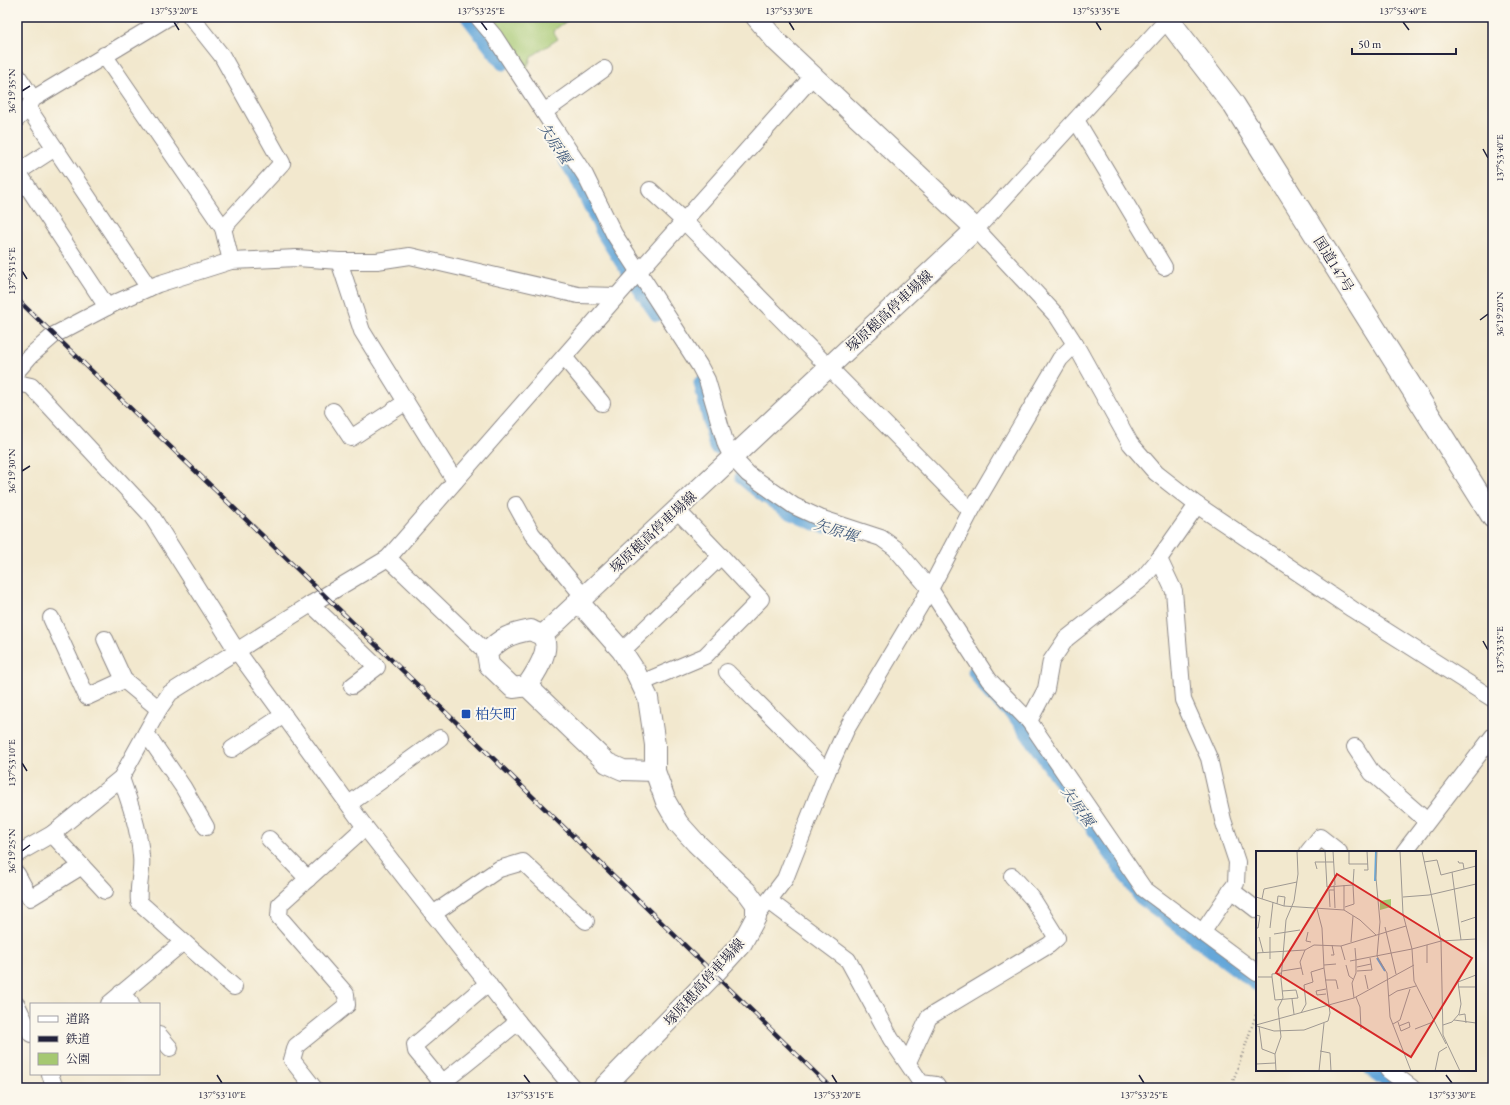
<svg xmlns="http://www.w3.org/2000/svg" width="1510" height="1105" font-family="'EB Garamond','Noto Serif JP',serif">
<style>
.green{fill:#a5c871;stroke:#647556}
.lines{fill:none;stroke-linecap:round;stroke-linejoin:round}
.canal{stroke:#65a7d9;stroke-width:15}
.minor-casing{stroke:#8a8584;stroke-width:18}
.major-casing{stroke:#8a8584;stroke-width:22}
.highway-casing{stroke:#8a8584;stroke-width:24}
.path{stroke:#8a8584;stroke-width:2.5;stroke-dasharray:1 3;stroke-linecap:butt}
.minor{stroke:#fff;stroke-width:16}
.major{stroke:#fff;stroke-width:20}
.highway{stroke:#fff;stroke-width:22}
.rail-casing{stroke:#22223b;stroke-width:4.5}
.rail{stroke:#fbf7ec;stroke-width:3;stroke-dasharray:9;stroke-linecap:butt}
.ticks{fill:none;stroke:#22223b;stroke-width:1.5}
.transit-dot{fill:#1a4fb4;stroke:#fbf7ec;stroke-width:1.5}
.labels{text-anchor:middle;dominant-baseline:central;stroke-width:4;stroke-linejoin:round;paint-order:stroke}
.street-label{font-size:14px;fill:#22223b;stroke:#fbf7ec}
.transit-label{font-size:14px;fill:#164399;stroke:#fbf7ec;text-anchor:start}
.water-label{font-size:15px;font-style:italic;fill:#3d577a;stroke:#fbf7ec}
.inset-river{fill:none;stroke:#65a7d9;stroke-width:2}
.inset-road{fill:none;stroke:#9f9993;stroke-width:1}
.view{fill:#d62828;fill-opacity:0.15;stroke:#d62828;stroke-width:2}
.inset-edge{fill:none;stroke:#22223b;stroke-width:2}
.neatline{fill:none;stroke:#22223b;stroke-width:1.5}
.ticks-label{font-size:10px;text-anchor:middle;fill:#22223b}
</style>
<rect width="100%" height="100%" fill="#fbf7ec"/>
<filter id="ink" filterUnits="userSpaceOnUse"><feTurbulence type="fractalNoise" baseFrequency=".025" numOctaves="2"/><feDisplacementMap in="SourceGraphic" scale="8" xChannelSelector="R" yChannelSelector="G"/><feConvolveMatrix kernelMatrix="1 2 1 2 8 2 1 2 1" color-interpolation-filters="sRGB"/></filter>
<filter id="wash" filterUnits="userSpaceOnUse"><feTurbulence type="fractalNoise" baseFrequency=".012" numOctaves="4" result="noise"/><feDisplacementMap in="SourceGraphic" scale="16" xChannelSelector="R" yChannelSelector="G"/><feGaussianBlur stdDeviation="0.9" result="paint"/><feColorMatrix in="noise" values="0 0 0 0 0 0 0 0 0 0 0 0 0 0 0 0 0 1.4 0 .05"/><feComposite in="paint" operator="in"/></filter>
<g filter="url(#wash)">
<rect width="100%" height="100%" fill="#f2e8ce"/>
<path class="green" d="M487,17H572L553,31L558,39L532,56L525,72Z"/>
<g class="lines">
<g class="canal">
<path d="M468,17L503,63"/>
<path d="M557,147L577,178L604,234L631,276"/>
<path d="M637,285L657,314"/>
<path d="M701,383L716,447"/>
<path d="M742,477C767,499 792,516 824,526"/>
<path d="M975,672L990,693L1016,717L1141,897L1257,984"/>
<path d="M1372,1070L1387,1081"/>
</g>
</g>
</g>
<g filter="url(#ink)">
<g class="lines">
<defs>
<g id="minor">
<path d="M191,17L222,56L282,163L223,228"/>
<path d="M478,17L494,36L585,175L614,234L699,365L707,380L726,445L732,457L748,474L794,506L820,518L881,538L895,548L930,589L989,680L1029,721L1144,889L1257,973"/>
<path d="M1168,19L976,229L1057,316L1075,344L1130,443L1156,473L1197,505L1352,609L1493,699"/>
<path d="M104,55L223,228L231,261"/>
<path d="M17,75L33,99"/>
<path d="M28,108L149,288"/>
<path d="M544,112L604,69"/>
<path d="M17,119L28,108L33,99L169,17"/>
<path d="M1076,120L1164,267"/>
<path d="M55,148L18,172L107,307"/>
<path d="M650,190L685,222L971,511"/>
<path d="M339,261L362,331L455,481"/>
<path d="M564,357L602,403"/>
<path d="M17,371L30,356L54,335L115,303L158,284L231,261L297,258L339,261H377L410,256L578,295L617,296"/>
<path d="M17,383L31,386L151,515L237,651L365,827L518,1022L573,1088"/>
<path d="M333,411L351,438L406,402"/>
<path d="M516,505L532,534L583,596"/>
<path d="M388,558L487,653"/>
<path d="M1159,559L1174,591L1183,700L1209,758L1223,820L1237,862L1236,883L1202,933"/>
<path d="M311,604L377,667L352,686"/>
<path d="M51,618L87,697L124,680"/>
<path d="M105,639L124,680L159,709"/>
<path d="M622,651L721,556L676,509"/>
<path d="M727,672L827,772"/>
<path d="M641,683L705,656L761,599L721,556"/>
<path d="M1029,721L1046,689L1051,661L1066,639L1143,578L1159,559L1197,505"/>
<path d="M146,733L183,787L206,827"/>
<path d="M1355,747L1372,773L1427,821"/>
<path d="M232,749L284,715"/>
<path d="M121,778C130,803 139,829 141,856C143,871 137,886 139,902L234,987"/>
<path d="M349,804L440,738"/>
<path d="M52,834L105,891"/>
<path d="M269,839L308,879"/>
<path d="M1308,852L1320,837L1339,852"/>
<path d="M1404,852L1493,736"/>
<path d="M17,854L52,834L121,778L159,709L170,693L311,604L388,558L617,296L814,75"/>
<path d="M17,874L30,898L82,866"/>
<path d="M1231,890L1257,910"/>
<path d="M769,901L848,960L891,1039L921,1083L936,1085L938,1088"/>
<path d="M433,914L499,869L523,862L586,921"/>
<path d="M756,917L785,879L827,772L846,730L930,589L971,511L1060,359L1075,344"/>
<path d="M488,983L415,1045L416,1051L439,1079H447L518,1022"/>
<path d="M121,993L131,1004"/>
<path d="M109,1004L183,942"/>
<path d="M17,1005L31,1034"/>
<path d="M159,1035L170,1048"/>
<path d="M908,1062L929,1017L1049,945L1057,938L1032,898L1012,876"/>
<path d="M1388,1070L1412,1088"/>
<path d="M50,1074L55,1088"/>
<path d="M314,1088L292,1060L296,1046L347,1005L346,994L279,917L280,904L365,827"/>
</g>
<g id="major">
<path d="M578,601L622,651L635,671L648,698L655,745V771L666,802L678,823L696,843L748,893L756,904V917L742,943L713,975L603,1088"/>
<path d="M531,630C534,632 540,634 542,636C553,649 534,675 527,686L513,688L489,665L487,653C501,637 511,634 531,630Z"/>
<path d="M542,636L976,229L777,42L756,17"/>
<path d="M527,686L607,763L623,770L655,771"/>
</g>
<path id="highway" d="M1166,17L1234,105L1493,517"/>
</defs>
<use href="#minor" class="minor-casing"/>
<use href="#major" class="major-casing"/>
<use href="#highway" class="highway-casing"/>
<path class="path" d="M1233,1088V1081L1257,1012"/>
<use href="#minor" class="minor"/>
<use href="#major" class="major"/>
<use href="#highway" class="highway"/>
<defs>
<path id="rail" d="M17,299L456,722L831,1088"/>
</defs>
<use href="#rail" class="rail-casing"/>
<use href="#rail" class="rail"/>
</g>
</g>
<path class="ticks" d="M174,22L179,30M481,22L487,30M789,22L794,30M1096,22L1101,30M1403,22L1409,30M22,91L30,86M1483,149L1488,158M22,271L27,279M1480,320L1488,314M22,471L30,466M1483,641L1488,650M22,763L27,771M22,851L30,845M217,1075L222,1083M524,1075L530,1083M832,1075L837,1083M1139,1075L1144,1083M1446,1075L1452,1083"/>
<rect class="transit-dot" x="461" y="709" width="10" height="10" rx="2"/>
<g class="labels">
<g class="street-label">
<text transform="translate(1334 264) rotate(58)">国道147号</text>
<text transform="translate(889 311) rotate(-43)">塚原穂高停車場線</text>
<text transform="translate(653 532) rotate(-43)">塚原穂高停車場線</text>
<text transform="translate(704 982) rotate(-48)">塚原穂高停車場線</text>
</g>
<g class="transit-label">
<text x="475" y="714">柏矢町</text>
</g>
<g class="water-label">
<text transform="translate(555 143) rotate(57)">矢原堰</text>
<text transform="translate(836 530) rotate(18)">矢原堰</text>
<text transform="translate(1078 806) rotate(55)">矢原堰</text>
</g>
</g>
<g transform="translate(1256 851)">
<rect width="220" height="220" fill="#f2e8ce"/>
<path d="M135,48V56L124,59V50Z" fill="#a5c871"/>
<path class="inset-river" d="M119,30L120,0M121,107L129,120"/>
<path class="inset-road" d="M69,0L71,36L97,34L98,53L89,56M77,0L79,34M93,0V13H112M121,0L120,27L124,71L121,105L131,122L134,166L155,220M166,0L185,90L187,184L204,220M202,10L203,12H207L208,18M168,11L181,9L185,24L220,15M61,18L59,11H78M108,19H112L111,0M196,21L205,89M78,34L79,57M97,34L98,18M0,46L28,55L88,59L104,69L120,84M147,46L173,44L220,33M6,48L8,38L41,31M21,53L22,45L29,46L28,55M74,56L73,39H78M88,59V34M0,64L4,65L2,77H0M205,71L220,66M129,76L140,123M14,77L17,51M52,81L50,90L55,91M18,83L44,79M3,86L7,101M14,86V108M185,90L156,98L158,130L190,193M185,90L220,88M95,91L97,65M85,95L89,109M99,97L100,109M0,102L49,99L58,94L85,95L150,75M75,104H78L76,94M94,110L156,98L147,63L144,0M171,112V94M68,114L80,113M90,114L93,125L97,128M101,116L115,113L114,107M26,120L45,117M101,120L116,119L115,113M47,124L44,111L49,99M109,124L112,138M2,126H16L19,149L42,147L40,139L26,140M16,126V123L26,122M69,129H80L82,138M202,136H220M70,138L60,140L61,144L70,143M0,141L1,102M133,145L141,140L160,135M100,146L104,156L105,178M98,147L158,114M36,148L38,163M45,162L50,153L48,134L57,131L55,121L68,117M203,164L209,163L210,172M198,169L220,172M142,171L145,180L154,176L153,171L143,175M137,173L144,169L154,138M0,174L98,147L96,132L100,122V109M187,174L196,171L203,163L205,153L202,131L220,124M1,175L18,180L48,179L72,170L74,162L68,117L66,77L61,58M3,175L6,198L19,203M159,178L177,171M64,200L74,202L75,220M0,213L19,212M20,220L19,203L25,186L22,157L27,147L25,128L30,69L38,50L42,23L41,0M63,220L68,172M179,220L183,201L191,196"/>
<path class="view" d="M81,23L216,107L155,206L20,122Z"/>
<rect width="220" height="220" class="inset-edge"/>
</g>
<rect width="1510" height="1105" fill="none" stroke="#fbf7ec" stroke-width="44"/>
<rect x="30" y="1003" width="130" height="72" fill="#fbf7ec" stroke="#a4a2a5"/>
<rect x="38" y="1016" width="20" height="6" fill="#ffffff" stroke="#a4a2a5"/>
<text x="66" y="1023" font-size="12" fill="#22223b">道路</text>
<rect x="38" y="1036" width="20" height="6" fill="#22223b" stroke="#a4a2a5"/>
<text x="66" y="1043" font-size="12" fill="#22223b">鉄道</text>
<rect x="38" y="1053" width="20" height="12" fill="#a5c871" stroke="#a4a2a5"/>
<text x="66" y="1063" font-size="12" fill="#22223b">公園</text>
<path d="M1352 48v6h104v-6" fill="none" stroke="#22223b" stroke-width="2"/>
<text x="1358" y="48" font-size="12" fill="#22223b" stroke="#fbf7ec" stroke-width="3" paint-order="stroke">50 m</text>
<rect x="22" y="22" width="1466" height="1061" class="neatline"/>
<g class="ticks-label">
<text x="174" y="14">137°53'20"E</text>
<text x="481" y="14">137°53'25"E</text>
<text x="789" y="14">137°53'30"E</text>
<text x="1096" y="14">137°53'35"E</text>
<text x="1403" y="14">137°53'40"E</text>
<text transform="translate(11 91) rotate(-90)" y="4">36°19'35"N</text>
<text transform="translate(1499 158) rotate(-90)" y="4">137°53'40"E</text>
<text transform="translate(11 271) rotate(-90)" y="4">137°53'15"E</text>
<text transform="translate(1499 314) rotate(-90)" y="4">36°19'20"N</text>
<text transform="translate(11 471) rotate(-90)" y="4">36°19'30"N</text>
<text transform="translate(1499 650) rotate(-90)" y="4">137°53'35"E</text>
<text transform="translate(11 763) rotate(-90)" y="4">137°53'10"E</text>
<text transform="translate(11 851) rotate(-90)" y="4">36°19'25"N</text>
<text x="222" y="1098">137°53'10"E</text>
<text x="530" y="1098">137°53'15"E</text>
<text x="837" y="1098">137°53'20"E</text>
<text x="1144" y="1098">137°53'25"E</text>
<text x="1452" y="1098">137°53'30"E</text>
</g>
</svg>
